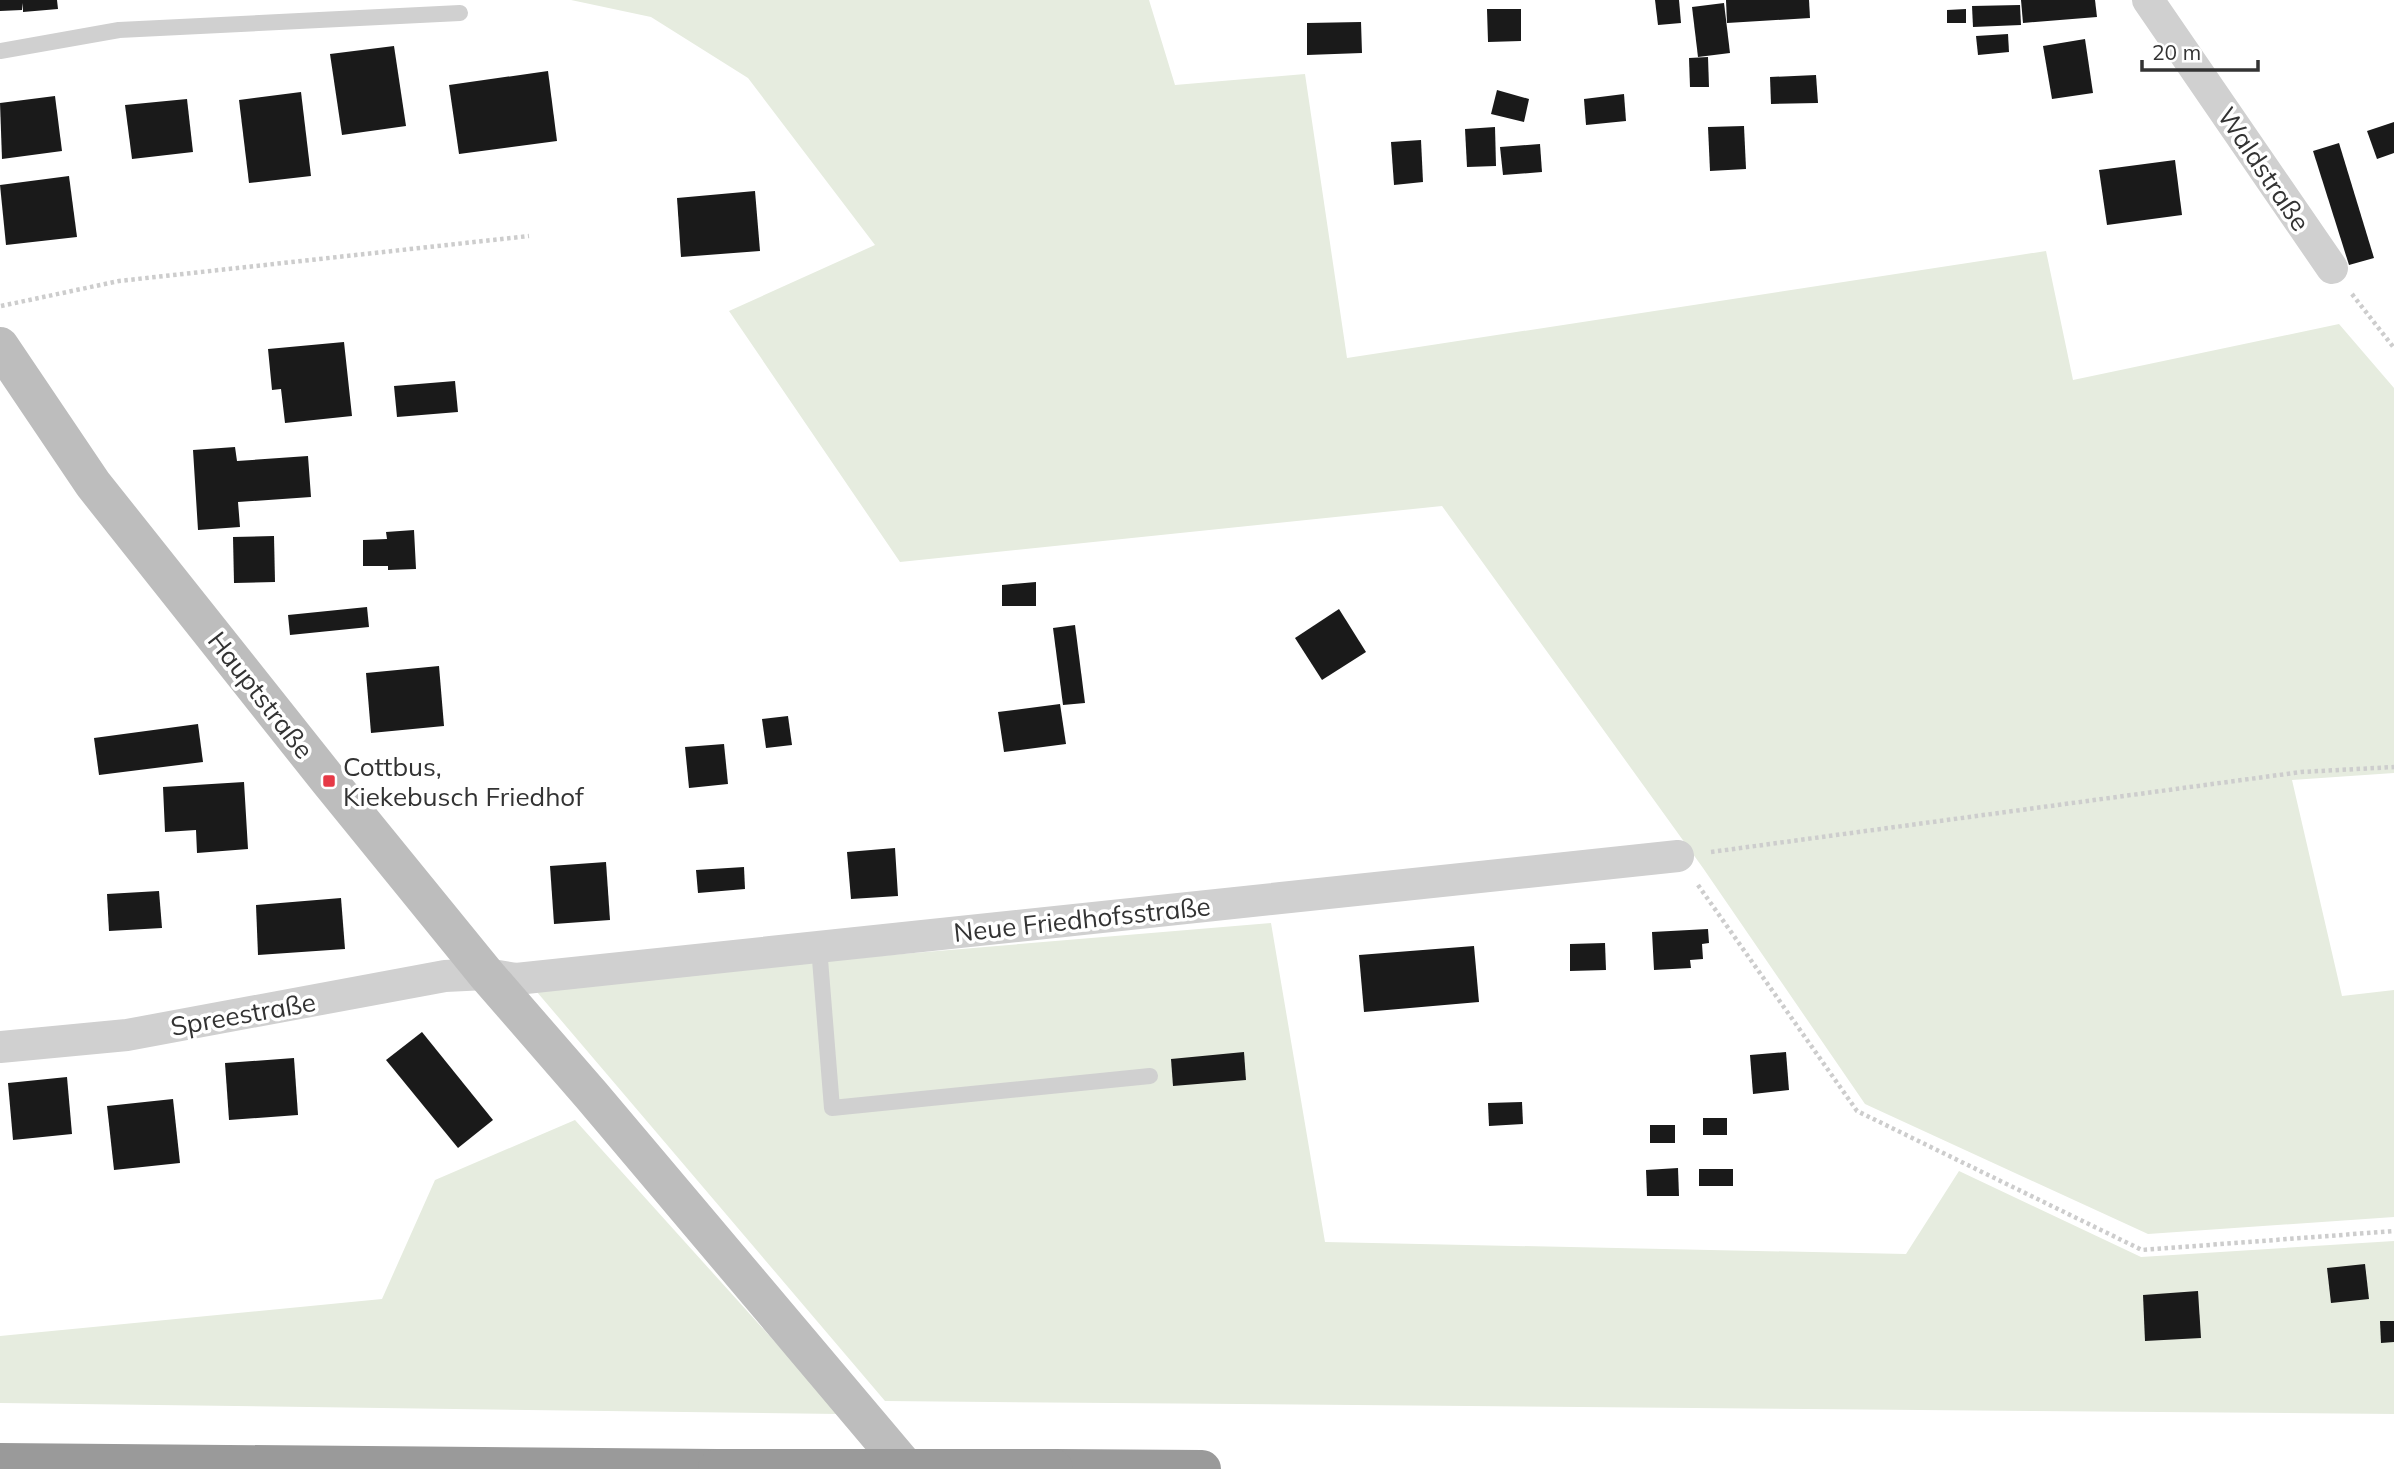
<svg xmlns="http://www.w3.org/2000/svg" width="2394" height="1469" font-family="Mulish,sans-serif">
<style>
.green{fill:#e6ecdf}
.building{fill:#1a1a1a}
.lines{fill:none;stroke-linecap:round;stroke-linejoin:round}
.path{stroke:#cdcdcd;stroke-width:4.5;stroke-dasharray:3.5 3.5;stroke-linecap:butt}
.lane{stroke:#d0d0d0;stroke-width:16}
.street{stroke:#d0d0d0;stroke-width:32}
.secondary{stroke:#bdbdbd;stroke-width:38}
.highway{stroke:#9a9a9a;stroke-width:38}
.highway-bridge{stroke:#9a9a9a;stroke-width:38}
.poi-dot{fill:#e63946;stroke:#fff;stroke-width:2.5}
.labels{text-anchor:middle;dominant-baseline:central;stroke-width:7;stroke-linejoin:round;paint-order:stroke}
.street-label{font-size:26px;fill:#333;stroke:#fff}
.poi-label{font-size:26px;fill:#333;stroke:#fff;text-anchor:start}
</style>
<rect width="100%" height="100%" fill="#fff"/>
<g class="green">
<path d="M571,0H1149L1175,85L1305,74L1347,358L2046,251L2073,380L2339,324L2394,388V773L2292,780L2342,996L2394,990V1217L2148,1234L1865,1104L1703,868L1442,506L900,562L729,311L875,245L748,78L651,17Z"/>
<path d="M1271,923L1325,1242L1906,1254L1959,1171L2141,1257L2394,1241V1414L885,1401L531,985Z"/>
<path d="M575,1120L840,1414L0,1403V1336L382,1299L435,1180Z"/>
</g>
<g class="building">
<path d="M0,0H57L58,9L23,12V3L22,10L0,11Z"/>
<path d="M1655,0H1679L1681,23L1658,25Z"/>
<path d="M1726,0H1809L1810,18L1727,23Z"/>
<path d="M2021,0H2095L2097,17L2023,23Z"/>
<path d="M1724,3L1730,53L1698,57L1692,7Z"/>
<path d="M2020,5L2021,25L1973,27L1972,6Z"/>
<path d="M1487,9H1521V41L1488,42Z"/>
<path d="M1966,9V23H1947V10Z"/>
<path d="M1361,22L1362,53L1307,55V23Z"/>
<path d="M2008,34L2009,52L1978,55L1976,36Z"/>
<path d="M2085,39L2093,93L2052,99L2043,46Z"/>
<path d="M394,46L406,126L342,135L330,54Z"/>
<path d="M1708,57L1709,87H1690L1689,58Z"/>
<path d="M548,71L557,141L459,154L449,85Z"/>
<path d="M1816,75L1818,103L1771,104L1770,77Z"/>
<path d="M1497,90L1529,99L1524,122L1491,114Z"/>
<path d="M301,92L311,176L249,183L239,100Z"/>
<path d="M1624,94L1626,121L1586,125L1584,99Z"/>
<path d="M55,96L62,151L2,159L0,103Z"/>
<path d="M187,99L193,152L132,159L125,105Z"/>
<path d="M2394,122V153L2377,159L2367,131Z"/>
<path d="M1744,126L1746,169L1710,171L1708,127Z"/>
<path d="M1495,127L1496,166L1467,167L1465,129Z"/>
<path d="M1421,140L1423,182L1394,185L1391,142Z"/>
<path d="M2339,143L2374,258L2349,265L2313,151Z"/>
<path d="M1540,144L1542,172L1503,175L1500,147Z"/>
<path d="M2175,160L2182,215L2107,225L2099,170Z"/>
<path d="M69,176L77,237L6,245L0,185Z"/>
<path d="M755,191L760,251L681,257L677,198Z"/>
<path d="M344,342L352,416L285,423L281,389L272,390L268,349Z"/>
<path d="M455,381L458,412L397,417L394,386Z"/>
<path d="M235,447L237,461L308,456L311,497L238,502L240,527L198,530L193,450Z"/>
<path d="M414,530L416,569L388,570V566H363V540L387,539L386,532Z"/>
<path d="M274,536L275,582L234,583L233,537Z"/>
<path d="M1036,582V606H1002V585Z"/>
<path d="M367,607L369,627L290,635L288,615Z"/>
<path d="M1339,609L1366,652L1322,680L1295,638Z"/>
<path d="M1075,625L1085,703L1063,705L1053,628Z"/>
<path d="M439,666L444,726L371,733L366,673Z"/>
<path d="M1060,704L1066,744L1004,752L998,712Z"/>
<path d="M788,716L792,745L766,748L762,719Z"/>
<path d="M198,724L203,762L99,775L94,738Z"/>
<path d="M724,744L728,784L689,788L685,747Z"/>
<path d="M244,782L248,849L197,853L196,830L165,832L163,787Z"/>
<path d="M895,848L898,896L851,899L847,852Z"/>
<path d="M606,862L610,920L554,924L550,866Z"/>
<path d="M744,867L745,889L698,893L696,870Z"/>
<path d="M159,891L162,928L109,931L107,894Z"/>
<path d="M341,898L345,949L258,955L256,905Z"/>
<path d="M1708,929L1709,943L1702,944L1703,959L1690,960L1691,968L1654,970L1652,932Z"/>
<path d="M1605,943L1606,970L1570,971V944Z"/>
<path d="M1474,946L1479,1002L1364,1012L1359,955Z"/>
<path d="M422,1032L493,1120L458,1148L386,1060Z"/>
<path d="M1244,1052L1246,1080L1173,1086L1171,1059Z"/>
<path d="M1786,1052L1789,1090L1753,1094L1750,1055Z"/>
<path d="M294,1058L298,1115L229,1120L225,1063Z"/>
<path d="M67,1077L72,1134L13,1140L8,1083Z"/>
<path d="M173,1099L180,1163L114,1170L107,1106Z"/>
<path d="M1522,1102L1523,1124L1489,1126L1488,1103Z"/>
<rect x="1703" y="1118" width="24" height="17"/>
<rect x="1650" y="1125" width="25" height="18"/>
<path d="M1678,1168L1679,1196H1647L1646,1170Z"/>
<rect x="1699" y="1169" width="34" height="17"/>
<path d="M2365,1264L2369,1299L2331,1303L2327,1268Z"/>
<path d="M2198,1291L2201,1338L2145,1341L2143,1295Z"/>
<path d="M2380,1321H2394V1342L2381,1343Z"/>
</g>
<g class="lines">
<g class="path">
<path d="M2352,294L2394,348"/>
<path d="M1,306L119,281L529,236"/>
<path d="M1711,852L2301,772L2394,767"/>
<path d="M1698,885L1857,1111L2142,1250L2394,1231"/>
</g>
<g class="lane">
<path d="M0,51L119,30L460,13"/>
<path d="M819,947L832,1108L1150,1076"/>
</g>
<g class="street">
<path d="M2148,0L2332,268"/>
<path d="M0,1047L127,1035L445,976L486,974L516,979L1678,856"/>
</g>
<path class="secondary" d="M0,346L93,484L329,781L486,974L592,1096L907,1469"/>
<g class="highway">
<path d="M0,1462L717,1468"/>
<path d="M1054,1468L1202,1469"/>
</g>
<path class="highway-bridge" d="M717,1468H1054"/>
</g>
<rect class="poi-dot" x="322" y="774" width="14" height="14" rx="3.5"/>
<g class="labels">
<g class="street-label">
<text transform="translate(2264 169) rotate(56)">Waldstraße</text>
<text transform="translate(261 695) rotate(52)">Hauptstraße</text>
<text transform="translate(1082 919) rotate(-6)">Neue Friedhofsstraße</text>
<text transform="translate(243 1014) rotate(-10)">Spreestraße</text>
</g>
<g class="poi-label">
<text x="343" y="766">Cottbus,<tspan x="343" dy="30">Kiekebusch Friedhof</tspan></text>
</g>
</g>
<path d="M2142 60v10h116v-10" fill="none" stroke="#333333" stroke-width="3.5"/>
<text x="2152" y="60" font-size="21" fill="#333333" stroke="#ffffff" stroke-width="5" paint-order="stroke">20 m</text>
</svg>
